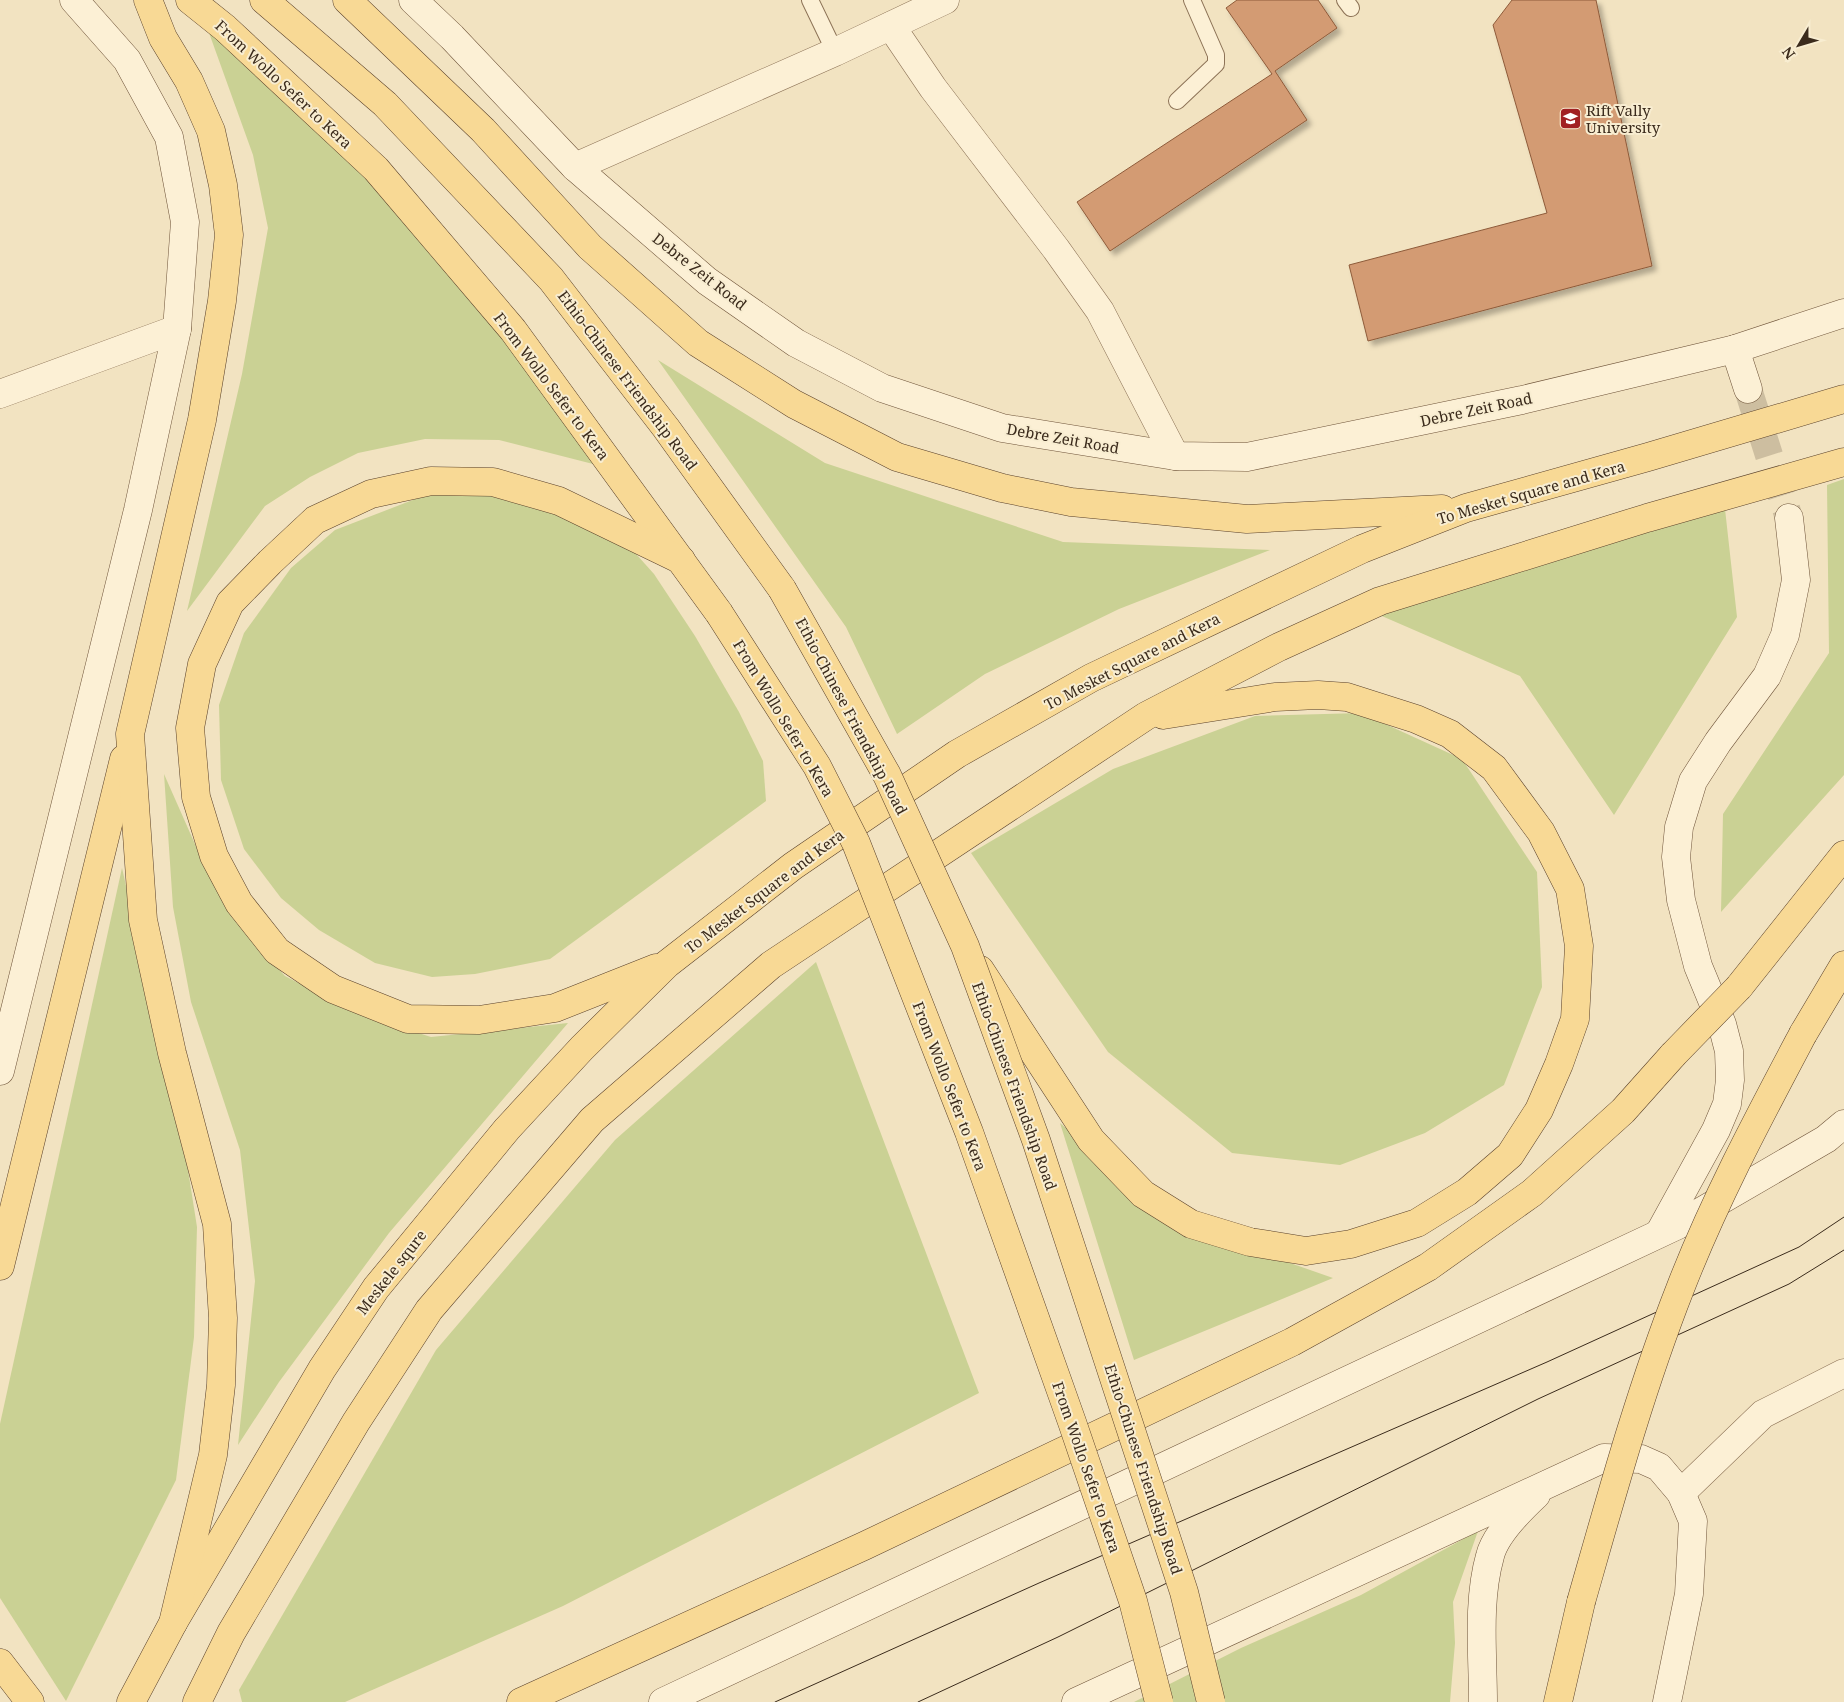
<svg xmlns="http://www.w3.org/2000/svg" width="1844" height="1702" font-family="'Noto Serif',serif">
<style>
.green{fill:#cad194}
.building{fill:#d39b73;stroke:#8e5b3a;filter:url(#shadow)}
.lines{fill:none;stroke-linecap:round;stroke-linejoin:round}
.secondary-tunnel{stroke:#cdbea0;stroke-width:28;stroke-dasharray:28 14;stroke-linecap:butt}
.service-casing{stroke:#8d7357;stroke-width:18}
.minor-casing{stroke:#8d7357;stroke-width:29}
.secondary-casing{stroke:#6f543a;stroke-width:29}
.primary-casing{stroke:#5a412b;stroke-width:29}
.service{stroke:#fcf0d5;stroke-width:16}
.minor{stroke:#fcf0d5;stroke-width:28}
.secondary{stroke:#fcf0d5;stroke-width:28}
.primary{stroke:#f8d995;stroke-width:28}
.tram{stroke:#3b2b1c;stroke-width:1}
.primary-bridge-casing{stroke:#5a412b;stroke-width:29;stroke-linecap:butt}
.primary-bridge{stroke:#f8d995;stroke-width:28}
.labels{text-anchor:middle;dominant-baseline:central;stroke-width:4;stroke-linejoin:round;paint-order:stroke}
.street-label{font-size:15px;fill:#3b2b1c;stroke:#f8edd1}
.poi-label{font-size:15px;fill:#3b2b1c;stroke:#f8edd1;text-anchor:start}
</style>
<defs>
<filter id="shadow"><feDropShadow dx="4.5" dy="4.5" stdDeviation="2.5" flood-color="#0004"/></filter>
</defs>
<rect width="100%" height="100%" fill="#f2e3c1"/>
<g class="green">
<path d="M208,30L304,116L379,192L506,340L593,464L499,440L425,439L358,453L310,477L265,506L187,611L242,374L268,228L253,155Z"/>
<path d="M658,360L825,463L1063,542L1270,550L1119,609L985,674L897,734L846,627Z"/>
<path d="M1844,479V775L1721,912L1723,814L1829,653L1827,485Z"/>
<path d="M449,486L549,502L611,526L654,574L695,636L739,712L763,761L766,801L550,959L475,974L432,977L375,963L319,930L281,898L244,849L221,780L219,705L244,633L291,568L335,530Z"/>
<path d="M1725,509L1737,617L1614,815L1520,676L1368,610Z"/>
<path d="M1361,713L1462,759L1537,872L1542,987L1504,1085L1425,1133L1340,1165L1232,1153L1108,1052L971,853L1113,769L1255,716Z"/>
<path d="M164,774L210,878L240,927L285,976L356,1013L431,1037L568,1023L389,1233L279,1382L238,1445L255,1281L240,1150L191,1002L173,907Z"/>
<path d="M122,868L182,1132L197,1227L194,1337L176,1480L66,1701L0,1598V1424Z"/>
<path d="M816,962L979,1393L563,1606L345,1702H242L239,1690L436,1350L615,1140Z"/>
<path d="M1060,1123L1179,1224L1333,1278L1134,1360Z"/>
<path d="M1478,1531L1453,1602L1455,1643L1450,1702H1134L1241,1648L1361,1595Z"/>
</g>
<g class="building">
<path d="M1237,0H1318L1337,28L1275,71L1307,120L1110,251L1077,202L1272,74L1226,8Z"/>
<path d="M1512,0H1596L1652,266L1368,341L1349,265L1547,213L1493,25Z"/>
</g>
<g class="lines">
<path class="secondary-tunnel" d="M1748,389L1789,518"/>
<defs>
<g id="service">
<path d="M810,0L835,52"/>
<path d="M1345,0L1351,8"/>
<path d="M1177,101L1216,64V55L1192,0"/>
</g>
<g id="minor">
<path d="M891,26L933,88L1056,249L1100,311L1175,456"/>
<path d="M575,167L835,52L945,0"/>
<path d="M0,394L177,329"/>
<path d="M1681,1493L1763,1414L1844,1373"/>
</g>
<g id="secondary">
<path d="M413,0L452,37L575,167L707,281L796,343L882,388L1002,428L1175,456L1247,457L1522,400L1735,349L1844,313"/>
<path d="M1735,349L1748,389"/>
<path d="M0,1071L138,510L177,329L185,222L169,137L127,60L74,0"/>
<path d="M1660,1232L1716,1130L1727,1104L1730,1080L1729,1051L1722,1024L1698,966L1681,900L1676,857L1679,827L1693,781L1718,742L1767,676L1785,635L1796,580L1789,518"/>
<path d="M663,1702L1678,1225L1826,1139L1844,1124"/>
<path d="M1076,1702L1604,1458L1641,1459L1659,1467L1681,1493L1693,1521L1689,1594L1667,1702"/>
<path d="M1483,1702C1483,1655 1477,1602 1490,1556C1495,1535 1521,1509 1536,1495"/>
</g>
<g id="primary">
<path d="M190,0L225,28L376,169L513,330L719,613"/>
<path d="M264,0L385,104L551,279L666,428L782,589"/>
<path d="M347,0L483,130L590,247L698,343L794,404L897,457L1002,488L1071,502L1247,519L1442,509"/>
<path d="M656,968L555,1008L479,1020L408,1019L333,989L277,951L239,903L214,856L196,797L190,728L202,664L230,603L270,562L315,520L371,494L431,481L493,482L559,501L681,560"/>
<path d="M980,970L1091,1140L1143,1194L1191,1224L1250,1242L1306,1251L1351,1244L1417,1223L1467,1192L1510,1155L1539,1110L1559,1064L1575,1019L1579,946L1570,889L1541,832L1494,768L1450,734L1416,719L1347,697L1318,695L1275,697L1163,715"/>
<path d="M1739,987L1844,855"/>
<path d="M1803,1034L1844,965"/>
<path d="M0,1266L124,759"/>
<path d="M173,1623L322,1369L376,1288L507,1129L582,1048L667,964L793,866L957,754L1091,678L1362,549L1466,508L1648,457L1844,399"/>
<path d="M0,1663L30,1702"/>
<path d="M131,1702L173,1623L213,1455L221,1385L223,1318L217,1224L172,1053L143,920L130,734L202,420L222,301L229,235L223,185L211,131L189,81L163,38L148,0"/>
<path d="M197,1702L231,1633L356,1422L429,1310L592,1120L771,965L1146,716L1279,647L1380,601L1647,518L1844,462"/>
<path d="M521,1702L864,1546L1292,1342L1428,1267L1532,1193L1623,1111L1673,1055"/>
<path d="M1558,1702L1581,1602"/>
</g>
</defs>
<use href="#service" class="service-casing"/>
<use href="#minor" class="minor-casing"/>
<use href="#secondary" class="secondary-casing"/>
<use href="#primary" class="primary-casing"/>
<use href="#service" class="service"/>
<use href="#minor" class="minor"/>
<use href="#secondary" class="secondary"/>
<use href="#primary" class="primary"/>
<g class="tram">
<path d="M775,1702L1039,1583L1547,1362L1799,1247L1844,1217"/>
<path d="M918,1702L1058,1637L1538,1399L1789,1284L1844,1250"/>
</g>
<defs>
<g id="primary-bridge">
<path d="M782,589L887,775L965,946L1036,1140L1184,1592L1211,1702"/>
<path d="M719,613L817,766L856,843L969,1132L1072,1422L1133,1601L1159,1702"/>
<path d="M1673,1055L1739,987"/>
<path d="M1581,1602C1611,1497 1640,1391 1680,1289C1714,1201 1759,1117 1803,1034"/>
</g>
</defs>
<use href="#primary-bridge" class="primary-bridge-casing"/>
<use href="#primary-bridge" class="primary-bridge"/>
</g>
<defs>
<symbol id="university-square" viewBox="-11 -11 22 22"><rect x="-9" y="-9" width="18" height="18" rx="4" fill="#a12123" stroke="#f8edd1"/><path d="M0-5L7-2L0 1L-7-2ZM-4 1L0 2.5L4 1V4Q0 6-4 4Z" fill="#fff"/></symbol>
</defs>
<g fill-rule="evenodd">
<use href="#university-square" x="1558" y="106" width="25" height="25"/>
</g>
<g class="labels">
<g class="street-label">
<text transform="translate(284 84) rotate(43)">From Wollo Sefer to Kera</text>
<text transform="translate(700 271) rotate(38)">Debre Zeit Road</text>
<text transform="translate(628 380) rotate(53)">Ethio-Chinese Friendship Road</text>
<text transform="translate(552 386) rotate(53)">From Wollo Sefer to Kera</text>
<text transform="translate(1476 409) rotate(-12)">Debre Zeit Road</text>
<text transform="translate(1063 438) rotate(10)">Debre Zeit Road</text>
<text transform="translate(1531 492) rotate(-16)">To Mesket Square and Kera</text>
<text transform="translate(1132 661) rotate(-27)">To Mesket Square and Kera</text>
<text transform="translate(852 716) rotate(62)">Ethio-Chinese Friendship Road</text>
<text transform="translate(784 718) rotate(59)">From Wollo Sefer to Kera</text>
<text transform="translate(764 891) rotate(-37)">To Mesket Square and Kera</text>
<text transform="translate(950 1086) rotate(69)">From Wollo Sefer to Kera</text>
<text transform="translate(1015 1086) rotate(70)">Ethio-Chinese Friendship Road</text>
<text transform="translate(391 1272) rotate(-52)">Meskele squre</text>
<text transform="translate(1087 1467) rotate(71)">From Wollo Sefer to Kera</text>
<text transform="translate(1144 1469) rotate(72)">Ethio-Chinese Friendship Road</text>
</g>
<g class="poi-label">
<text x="1586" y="110">Rift Vally<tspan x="1586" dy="17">University</tspan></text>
</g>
</g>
<g transform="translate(1799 45) rotate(232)" stroke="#f8edd1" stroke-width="4" paint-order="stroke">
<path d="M0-4L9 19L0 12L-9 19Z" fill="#3b2b1c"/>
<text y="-8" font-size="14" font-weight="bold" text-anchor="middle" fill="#3b2b1c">N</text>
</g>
</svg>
